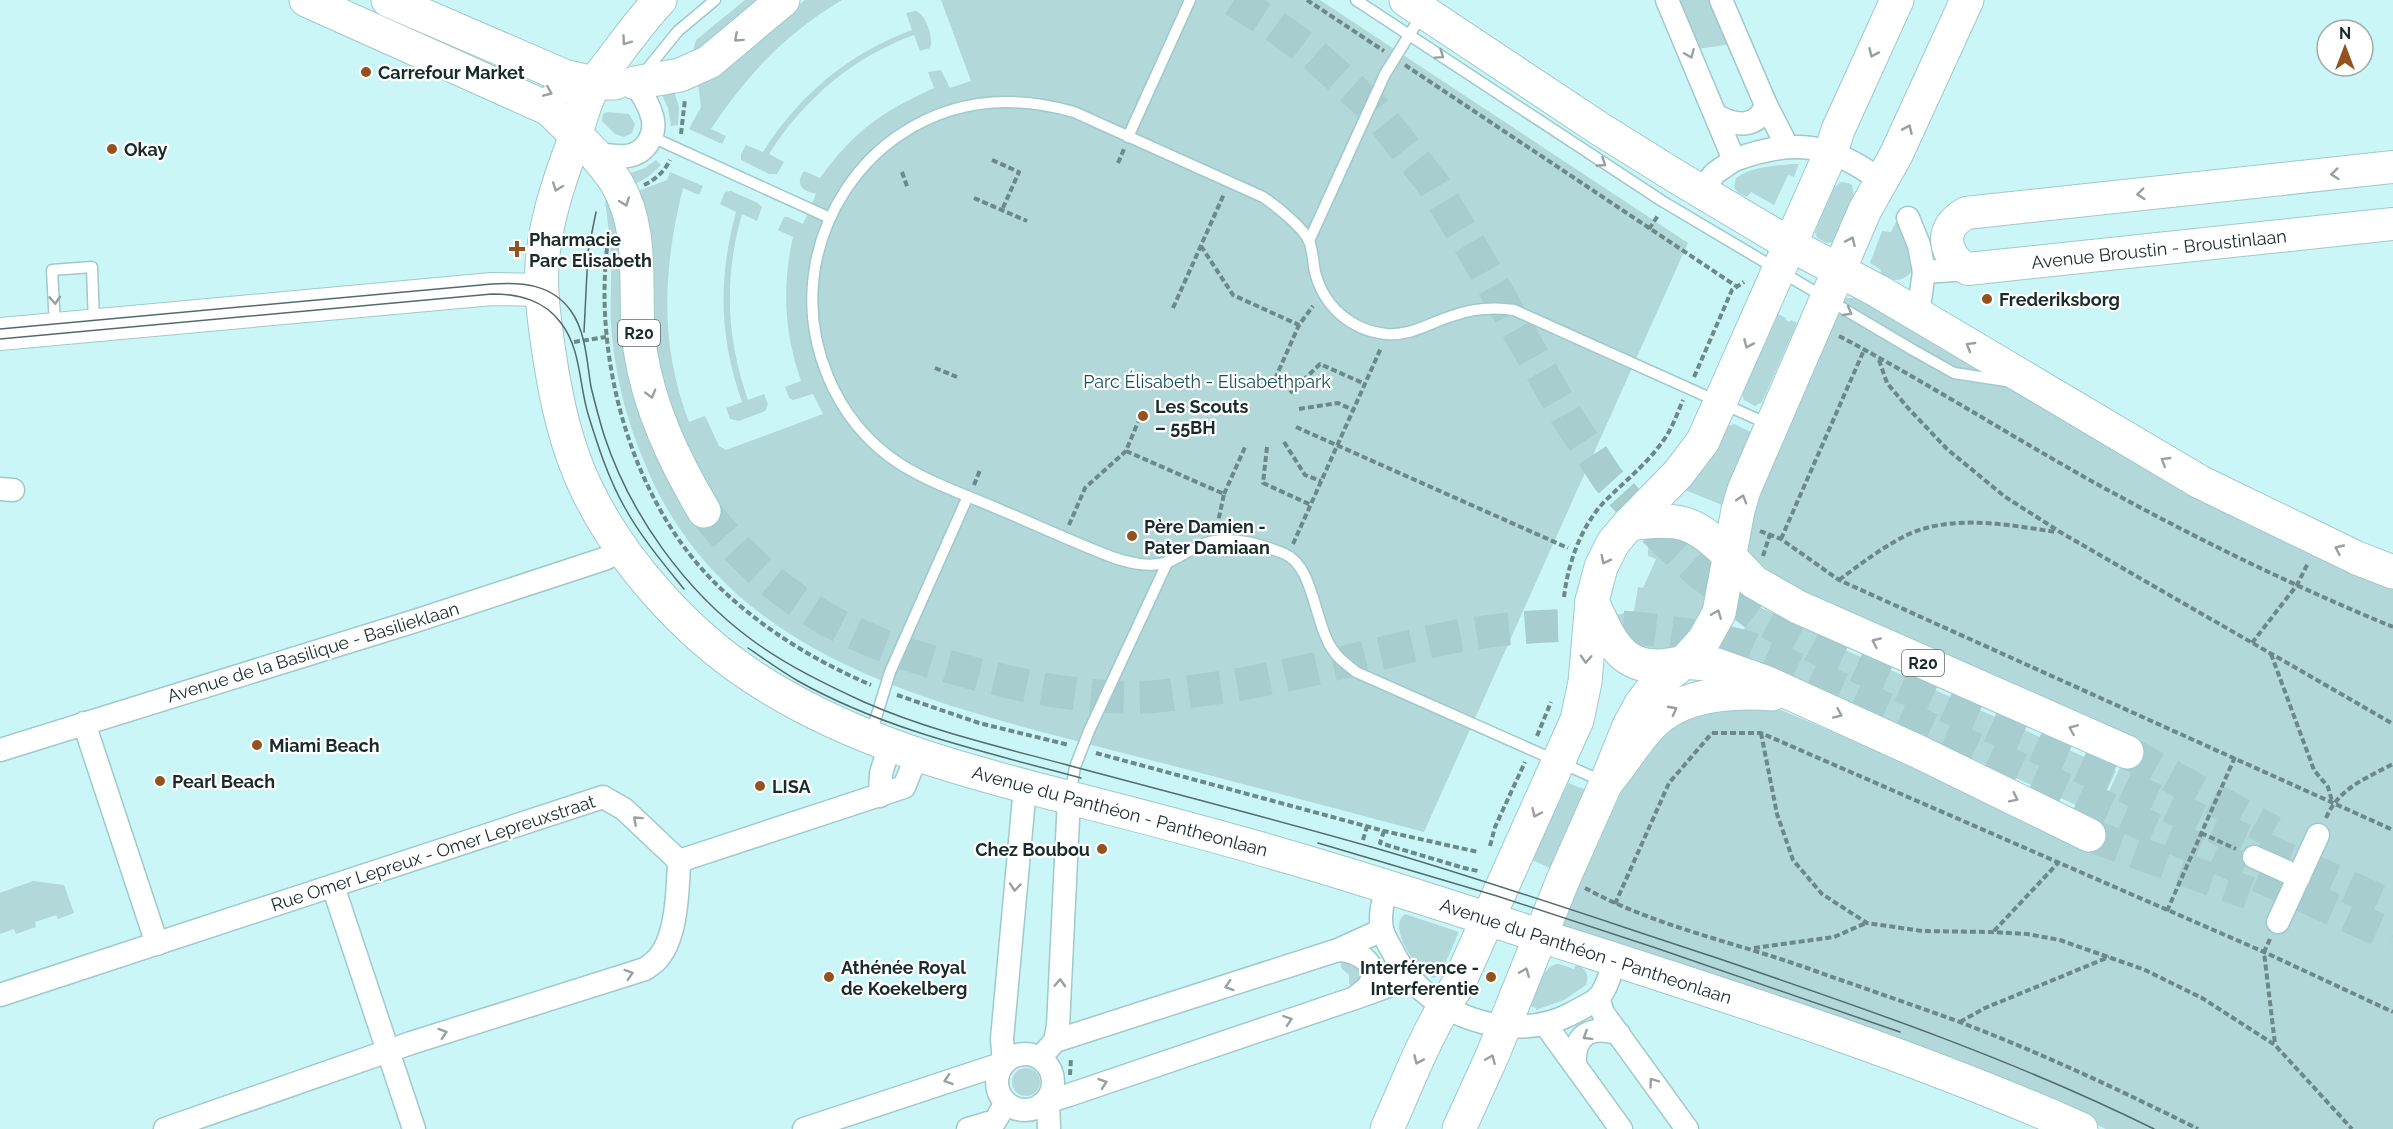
<svg xmlns="http://www.w3.org/2000/svg" width="2393" height="1129" font-family="Raleway,sans-serif">
<style>
.green{fill:#b2d8d9}
.lines{fill:none;stroke-linecap:round;stroke-linejoin:round}
.highway-tunnel{stroke:#a8cdcf;stroke-width:33;stroke-dasharray:33 16;stroke-linecap:butt}
.lane-casing{stroke:#9fc9ca;stroke-width:13}
.street-casing{stroke:#9fc9ca;stroke-width:25}
.secondary-casing{stroke:#9fc9ca;stroke-width:34}
.primary-casing{stroke:#9fc9ca;stroke-width:35}
.highway-casing{stroke:#9fc9ca;stroke-width:35}
.path{stroke:#6c8989;stroke-width:4;stroke-dasharray:6 3;stroke-linecap:butt}
.lane{stroke:#fff;stroke-width:10}
.street{stroke:#fff;stroke-width:22}
.secondary{stroke:#fff;stroke-width:32}
.primary{stroke:#fff;stroke-width:33}
.highway{stroke:#fff;stroke-width:33}
.tram{stroke:#526b6c;stroke-width:1.5}
.oneway{stroke:#98a0a0}
.poi-dot{fill:#93521e;stroke:#fff;stroke-width:2}
.labels{text-anchor:middle;dominant-baseline:central;stroke-width:4.5;stroke-linejoin:round;paint-order:stroke}
.shield{fill:#fff;stroke:#5f6b6b;stroke-width:1.5}
.shield-label{font-size:16px;font-weight:bold;fill:#1a2b2b}
.poi-label{font-size:18px;font-weight:bold;fill:#1a2b2b;stroke:#fff;text-anchor:start}
.street-label{font-size:18px;fill:#1a2b2b;stroke:#fff}
.park-label{font-size:18px;fill:#175255;stroke:#fff}
</style>
<rect width="100%" height="100%" fill="#cbf6f8"/>
<g class="green">
<path d="M745,0H763L692,56L696,40Z"/>
<path d="M805,0H842C785,34 748,74 711,129L726,136L722,144L689,129L701,107L698,83L734,63L748,47Z"/>
<path d="M941,0H1320L1688,243L1424,832C1322,805 1221,778 1119,752C932,703 723,660 643,459C625,416 614,370 611,323C610,310 611,296 611,283C612,255 609,229 605,201L611,200L662,397L633,193L667,180L670,172L703,186L699,195L683,188C663,269 659,343 689,422L705,416L719,446L726,450L823,414L813,394L793,400L789,398L785,387L801,381C784,332 782,287 793,237L778,230L784,217H788L803,224L816,194C803,191 794,185 804,171L820,178C855,130 880,113 934,88L928,72L941,70L950,88L971,81Z"/>
<path d="M1676,0H1713L1732,44L1698,49Z"/>
<path d="M916,11C926,15 934,38 930,48L920,51L914,35C853,57 803,100 769,154L784,162L777,174H769L741,160V154L746,145L763,152C799,95 849,53 912,30L906,13Z"/>
<path d="M674,91L679,107L678,125L671,126L668,108L662,95Z"/>
<path d="M607,112L629,114L635,124L632,133L624,137L615,134L602,121L603,114Z"/>
<path d="M656,160L661,165L648,177L633,185L628,174L645,168Z"/>
<path d="M1791,164H1799L1794,177L1788,175L1774,205L1751,192L1747,197L1737,192L1734,187L1736,178C1752,167 1772,166 1791,164Z"/>
<path d="M1841,182L1848,183L1852,185L1854,197L1834,242L1827,243L1817,238L1815,232L1834,188Z"/>
<path d="M731,191L758,203L762,207L757,221L742,214C724,277 726,338 748,400L764,394L768,404L765,411L739,421L730,419L726,408L742,402C719,336 718,279 736,212L720,204L725,192Z"/>
<path d="M1897,220L1908,241L1913,270C1903,283 1893,281 1879,277L1881,270L1870,263L1882,231L1891,232Z"/>
<path d="M1847,298H1854C1908,324 1962,355 2011,390L2393,583V1129H2106L2048,1103L1563,926V921L1570,903L1640,752L1679,713L1769,705L1911,765L2085,844L2131,743L1774,579L1746,551V525L1844,300Z"/>
<path d="M1778,314L1786,318V320L1789,322L1791,320L1797,323L1762,402L1755,406L1744,400L1742,394Z"/>
<path d="M1734,424L1753,433L1727,507L1685,490L1715,452L1728,426Z"/>
<path d="M1663,536C1763,536 1687,694 1628,639C1622,634 1619,622 1616,615L1634,611L1638,587L1643,588L1656,559L1648,556V542Z"/>
<path d="M1755,605L1831,640L1830,643L2116,771L2096,814L1813,687L1733,653Z"/>
<path d="M1568,783L1586,790L1552,869L1532,860Z"/>
<path d="M33,881L64,885L74,913L58,919L56,915L35,922L36,927L16,934L14,929L0,934V893Z"/>
<path d="M1405,914L1459,932L1440,975L1433,978L1429,974L1427,976C1415,965 1387,927 1405,914Z"/>
<path d="M1351,959L1361,972V978L1352,987L1349,983V975C1345,970 1338,969 1342,961Z"/>
<path d="M1559,964L1574,969L1576,965C1586,968 1590,975 1586,985L1564,1000L1536,1010V1008L1530,1006C1536,993 1543,963 1559,964Z"/>
<circle cx="1026" cy="1082" r="14"/>
</g>
<g class="lines">
<g class="highway-tunnel">
<path d="M1234,0L1275,26L1313,54L1373,108L1433,184L1476,255L1567,417L1608,479L1655,531L1700,573L1760,618L1817,648L2393,907"/>
<path d="M704,511C774,596 831,632 936,663C1006,683 1077,700 1150,697C1164,696 1179,693 1194,691C1277,681 1357,658 1438,640C1540,618 1647,622 1747,647L2393,936"/>
<path d="M2127,752L2273,832"/>
<path d="M2089,835L2249,893"/>
</g>
<defs>
<g id="lane">
<path d="M1356,0L1662,201L1913,350L1954,373L2006,381"/>
<path d="M643,74L678,31L715,0"/>
<path d="M547,91L583,104"/>
<path d="M652,137L830,218"/>
<path d="M1128,137L1190,0"/>
<path d="M1309,241L1385,74L1421,16"/>
<path d="M55,326L52,270L92,267L94,323"/>
<path d="M871,734L890,672L968,496"/>
<path d="M1602,781L1356,672C1349,666 1340,660 1335,653C1314,627 1315,567 1285,554C1263,545 1238,537 1214,541C1197,544 1183,556 1168,562C1151,568 1128,563 1112,557C1075,543 1039,526 1003,511C969,496 932,484 900,464C834,421 801,339 816,262C826,211 857,163 901,134C954,99 1014,95 1074,112L1263,197C1276,206 1303,227 1309,241C1313,250 1313,263 1315,272C1324,307 1351,330 1386,334C1413,336 1430,322 1455,315C1475,308 1493,307 1514,310L1768,424"/>
<path d="M1070,796L1075,767L1089,731L1168,561"/>
</g>
<g id="street">
<path d="M1667,0L1734,160L1715,173L1701,191"/>
<path d="M1721,0L1766,105L1787,146"/>
<path d="M1717,116C1736,126 1757,129 1766,105"/>
<path d="M594,153C605,155 616,157 627,156C648,153 658,131 651,113C648,102 641,93 635,83"/>
<path d="M1734,160C1793,138 1831,143 1881,181"/>
<path d="M1908,218L1919,245L1924,272"/>
<path d="M1915,313L1920,300L1924,272L1968,269"/>
<path d="M0,489L13,490"/>
<path d="M84,723L157,944"/>
<path d="M0,750L415,621L604,559L624,550"/>
<path d="M880,796L881,773L890,745"/>
<path d="M2254,857L2299,877"/>
<path d="M679,861L904,787L917,755"/>
<path d="M333,886L414,1129"/>
<path d="M1387,888C1383,902 1379,915 1382,929C1384,938 1392,949 1396,958C1429,1016 1510,1045 1571,1014C1579,1009 1592,1004 1599,997C1607,988 1611,972 1615,959"/>
<path d="M2278,922L2318,835"/>
<path d="M1338,950C1358,950 1384,966 1367,988C1364,991 1359,994 1355,998"/>
<path d="M0,995L603,797L624,809L679,861"/>
<path d="M1598,998L1603,1013L1687,1129"/>
<path d="M1545,1024L1621,1129"/>
<path d="M1055,1041L1058,1026L1069,798"/>
<circle cx="1025" cy="1082" r="28"/>
<path d="M1040,1058L1055,1041L1338,950L1382,930"/>
<path d="M1575,1065C1573,1034 1591,1025 1619,1034"/>
<path d="M165,1129L411,1043L645,969C650,965 656,962 659,957C677,936 678,888 679,861"/>
<path d="M804,1129L1004,1063L1002,1039L1025,787"/>
<path d="M968,1129L995,1121L1006,1103"/>
<path d="M1049,1129L1048,1099L1053,1100L1069,1095L1355,998L1386,987L1406,974"/>
</g>
<g id="secondary">
<path d="M2393,167L1966,213C1961,216 1955,220 1951,226C1941,243 1952,262 1968,269L2393,224"/>
<path d="M0,334L492,289L541,290"/>
</g>
<g id="primary">
<path d="M306,0L549,109L589,148"/>
<path d="M388,0L564,76L594,83H615"/>
<path d="M660,0C642,19 627,40 612,60C605,69 598,77 593,87C582,106 579,128 571,149C557,187 545,224 542,265C540,294 545,324 549,353C556,399 566,447 587,490C622,562 686,633 753,677C845,738 953,768 1059,795C1133,814 1208,833 1282,855C1383,884 1484,918 1585,950C1753,1004 1920,1058 2081,1129"/>
<path d="M1406,0L1600,129L1677,177L1791,245L1878,291L2200,482L2357,558L2393,572"/>
<path d="M1629,524C1678,517 1695,520 1730,557"/>
<path d="M1592,601C1613,648 1625,677 1684,662"/>
<path d="M1387,1129C1409,1080 1428,1028 1459,983L1577,720L1585,682L1592,601L1601,567L1613,543L1629,524L1678,474L1703,441L1831,152L1838,130L1897,0"/>
<path d="M1459,1129L1493,1054L1563,880L1606,783L1629,726L1641,704L1655,686L1684,662L1704,640L1719,613L1738,510L1744,490L1865,210L1896,155L1967,0"/>
</g>
<g id="highway">
<path d="M635,83L680,75L709,62L783,0"/>
<path d="M594,153C601,163 610,172 616,182C647,234 632,293 640,349C649,408 674,460 704,511"/>
<path d="M1730,557L1754,582L1798,607L2127,752"/>
<path d="M1684,662L1717,665L1765,682L1917,751L2089,835"/>
<path d="M1606,783C1622,765 1636,740 1652,724C1683,693 1732,691 1772,694"/>
</g>
</defs>
<use href="#lane" class="lane-casing"/>
<use href="#street" class="street-casing"/>
<use href="#secondary" class="secondary-casing"/>
<use href="#primary" class="primary-casing"/>
<use href="#highway" class="highway-casing"/>
<g class="path">
<path d="M1307,0L1384,51"/>
<path d="M1405,65L1736,286"/>
<path d="M681,134L685,99"/>
<path d="M992,160L1019,172L1002,210"/>
<path d="M1118,163L1124,149"/>
<path d="M902,172L908,189"/>
<path d="M644,185C655,180 665,171 670,160"/>
<path d="M974,198L1027,221"/>
<path d="M1649,229L1659,214"/>
<path d="M1201,246L1233,295L1299,325L1313,306"/>
<path d="M607,248C594,362 632,501 716,584C761,628 813,660 871,685"/>
<path d="M1173,308L1224,194"/>
<path d="M1839,336C1926,382 2009,435 2095,483C2191,536 2291,585 2393,627"/>
<path d="M574,342L606,337"/>
<path d="M1879,360L1887,383L1908,408L1947,449L2004,496L2060,532L2393,724"/>
<path d="M935,368L957,377"/>
<path d="M1694,377L1732,290L1744,282"/>
<path d="M1275,379L1299,325"/>
<path d="M1290,393L1320,364L1365,384"/>
<path d="M1299,409L1338,403L1353,410"/>
<path d="M1296,427L1568,548"/>
<path d="M1284,442L1305,475L1321,481"/>
<path d="M1267,447L1263,483L1311,505"/>
<path d="M1126,451L1224,494L1217,527"/>
<path d="M974,485L980,470"/>
<path d="M1224,494L1246,445"/>
<path d="M1069,525L1085,488L1126,451L1138,422"/>
<path d="M1760,531L1781,539L1839,580L2393,830"/>
<path d="M1781,539L1864,350"/>
<path d="M1293,544L1381,348"/>
<path d="M1763,556L1770,534"/>
<path d="M1839,580C1862,563 1884,546 1909,534C1955,514 2009,525 2056,532"/>
<path d="M1564,597C1568,563 1581,526 1605,501C1625,481 1647,464 1663,441C1672,429 1677,414 1683,400"/>
<path d="M2252,643L2297,585L2308,563"/>
<path d="M2271,654L2314,770L2328,787L2332,801"/>
<path d="M897,695L979,723L1069,745"/>
<path d="M1712,733H1761L2264,952L2393,1012"/>
<path d="M1761,733L1777,814L1793,860L1822,894L1867,923L1922,931L1991,932L2027,934L2060,940L2145,970L2202,998L2275,1045L2352,1129"/>
<path d="M1537,736L1551,702"/>
<path d="M1096,753L1384,831L1478,852"/>
<path d="M2326,818C2338,789 2366,778 2393,764"/>
<path d="M1384,831L1380,843L1464,868L1478,871"/>
<path d="M2201,833L2236,849"/>
<path d="M1363,840L1367,826"/>
<path d="M1490,846L1495,827L1525,762"/>
<path d="M1585,888C1654,926 1734,942 1807,968C1857,986 1908,1003 1957,1021C2039,1052 2120,1090 2198,1129"/>
<path d="M1615,904L1669,783L1712,733"/>
<path d="M2167,911L2235,757"/>
<path d="M1994,931L2058,863"/>
<path d="M2270,939L2264,952L2275,1044"/>
<path d="M1754,948L1834,937L1866,923"/>
<path d="M1960,1022L1985,1008L2109,957"/>
<path d="M1070,1075L1071,1058"/>
</g>
<use href="#lane" class="lane"/>
<use href="#street" class="street"/>
<use href="#secondary" class="secondary"/>
<use href="#primary" class="primary"/>
<use href="#highway" class="highway"/>
<g class="tram">
<path d="M0,329L492,284C522,282 552,284 571,311C586,332 587,363 591,387C595,403 599,419 604,435C630,514 684,590 752,640C786,665 825,684 864,702C930,731 1001,747 1071,766C1172,793 1274,819 1375,848C1489,881 1601,920 1714,957C1861,1007 2015,1060 2154,1129"/>
<path d="M584,332L588,252L596,212"/>
<path d="M0,339L492,294C519,294 544,300 561,323C581,349 579,384 588,414C598,446 608,478 625,508C641,537 663,563 684,589"/>
<path d="M748,648C764,659 781,671 798,681C885,730 985,752 1081,778"/>
<path d="M1318,843L1497,896L1656,948L1900,1032"/>
</g>
</g>
<defs><path id="oneway-chevron" d="M-2-3.5L2.5 0L-2 3.5" fill="none" stroke-width="1.6" stroke-linecap="round" stroke-linejoin="round" transform="scale(1.5)"/></defs>
<g class="oneway">
<use href="#oneway-chevron" transform="translate(738 38) rotate(138)"/>
<use href="#oneway-chevron" transform="translate(626 41) rotate(126)"/>
<use href="#oneway-chevron" transform="translate(1873 53) rotate(114)"/>
<use href="#oneway-chevron" transform="translate(1690 54) rotate(67)"/>
<use href="#oneway-chevron" transform="translate(1440 55) rotate(34)"/>
<use href="#oneway-chevron" transform="translate(548 92) rotate(23)"/>
<use href="#oneway-chevron" transform="translate(1908 129) rotate(-66)"/>
<use href="#oneway-chevron" transform="translate(1602 163) rotate(33)"/>
<use href="#oneway-chevron" transform="translate(2335 174) rotate(174)"/>
<use href="#oneway-chevron" transform="translate(557 187) rotate(110)"/>
<use href="#oneway-chevron" transform="translate(2141 194) rotate(174)"/>
<use href="#oneway-chevron" transform="translate(625 202) rotate(70)"/>
<use href="#oneway-chevron" transform="translate(1851 241) rotate(-66)"/>
<use href="#oneway-chevron" transform="translate(55 300) rotate(86)"/>
<use href="#oneway-chevron" transform="translate(1848 312) rotate(30)"/>
<use href="#oneway-chevron" transform="translate(1748 344) rotate(114)"/>
<use href="#oneway-chevron" transform="translate(1970 346) rotate(-150)"/>
<use href="#oneway-chevron" transform="translate(651 394) rotate(74)"/>
<use href="#oneway-chevron" transform="translate(2165 461) rotate(-149)"/>
<use href="#oneway-chevron" transform="translate(1742 499) rotate(-73)"/>
<use href="#oneway-chevron" transform="translate(2339 549) rotate(-155)"/>
<use href="#oneway-chevron" transform="translate(1605 560) rotate(117)"/>
<use href="#oneway-chevron" transform="translate(1717 614) rotate(-68)"/>
<use href="#oneway-chevron" transform="translate(1876 642) rotate(-156)"/>
<use href="#oneway-chevron" transform="translate(1586 659) rotate(93)"/>
<use href="#oneway-chevron" transform="translate(1673 710) rotate(-28)"/>
<use href="#oneway-chevron" transform="translate(1838 714) rotate(24)"/>
<use href="#oneway-chevron" transform="translate(2073 729) rotate(-157)"/>
<use href="#oneway-chevron" transform="translate(2014 798) rotate(26)"/>
<use href="#oneway-chevron" transform="translate(1536 813) rotate(115)"/>
<use href="#oneway-chevron" transform="translate(637 820) rotate(-138)"/>
<use href="#oneway-chevron" transform="translate(1015 887) rotate(95)"/>
<use href="#oneway-chevron" transform="translate(1525 972) rotate(-68)"/>
<use href="#oneway-chevron" transform="translate(629 974) rotate(-18)"/>
<use href="#oneway-chevron" transform="translate(1060 983) rotate(-87)"/>
<use href="#oneway-chevron" transform="translate(1229 986) rotate(162)"/>
<use href="#oneway-chevron" transform="translate(1288 1020) rotate(-19)"/>
<use href="#oneway-chevron" transform="translate(443 1033) rotate(-18)"/>
<use href="#oneway-chevron" transform="translate(1587 1036) rotate(148)"/>
<use href="#oneway-chevron" transform="translate(1491 1059) rotate(-67)"/>
<use href="#oneway-chevron" transform="translate(1418 1060) rotate(114)"/>
<use href="#oneway-chevron" transform="translate(948 1080) rotate(161)"/>
<use href="#oneway-chevron" transform="translate(1653 1082) rotate(-126)"/>
<use href="#oneway-chevron" transform="translate(1103 1083) rotate(-19)"/>
</g>
<g class="poi-dot">
<circle cx="366" cy="72" r="6"/>
<circle cx="112" cy="149" r="6"/>
<path d="M514 240h6v6h6v6h-6v6h-6v-6h-6v-6h6z"/>
<circle cx="1987" cy="299" r="6"/>
<circle cx="1143" cy="416" r="6"/>
<circle cx="1132" cy="536" r="6"/>
<circle cx="257" cy="745" r="6"/>
<circle cx="160" cy="781" r="6"/>
<circle cx="760" cy="786" r="6"/>
<circle cx="1102" cy="849" r="6"/>
<circle cx="829" cy="977" r="6"/>
<circle cx="1491" cy="977" r="6"/>
</g>
<g class="labels">
<g class="shield">
<rect x="618" y="320" width="42" height="26" rx="4.5"/>
<rect x="1902" y="650" width="42" height="26" rx="4.5"/>
</g>
<g class="shield-label">
<text x="639" y="333">R20</text>
<text x="1923" y="663">R20</text>
</g>
<g class="poi-label">
<text x="378" y="72">Carrefour Market</text>
<text x="124" y="149">Okay</text>
<text x="529" y="239">Pharmacie<tspan x="529" dy="21">Parc Elisabeth</tspan></text>
<text x="1999" y="299">Frederiksborg</text>
<text x="1155" y="406">Les Scouts<tspan x="1155" dy="21">– 55BH</tspan></text>
<text x="1144" y="526">Père Damien -<tspan x="1144" dy="21">Pater Damiaan</tspan></text>
<text x="269" y="745">Miami Beach</text>
<text x="172" y="781">Pearl Beach</text>
<text x="772" y="786">LISA</text>
<text x="1090" y="849" text-anchor="end">Chez Boubou</text>
<text x="841" y="967">Athénée Royal<tspan x="841" dy="21">de Koekelberg</tspan></text>
<text x="1479" y="967" text-anchor="end">Interférence -<tspan x="1479" dy="21">Interferentie</tspan></text>
</g>
<g class="street-label">
<text transform="translate(2159 249) rotate(-6)">Avenue Broustin - Broustinlaan</text>
<text transform="translate(313 652) rotate(-17)">Avenue de la Basilique - Basilieklaan</text>
<text transform="translate(1120 811) rotate(15)">Avenue du Panthéon - Pantheonlaan</text>
<text transform="translate(433 853) rotate(-18)">Rue Omer Lepreux - Omer Lepreuxstraat</text>
<text transform="translate(1586 951) rotate(18)">Avenue du Panthéon - Pantheonlaan</text>
</g>
<g class="park-label">
<text x="1207" y="381">Parc Élisabeth - Elisabethpark</text>
</g>
</g>
<g transform="translate(2345 48)"><circle r="28" fill="#ffffff" stroke="#a3aaaa" stroke-width="1.5"/>
<path d="M0-4.5L10 22L0 15L-10 22Z" fill="#93521e"/>
<text y="-9" font-size="16" font-weight="bold" text-anchor="middle" fill="#1a2b2b">N</text>
</g>
</svg>
